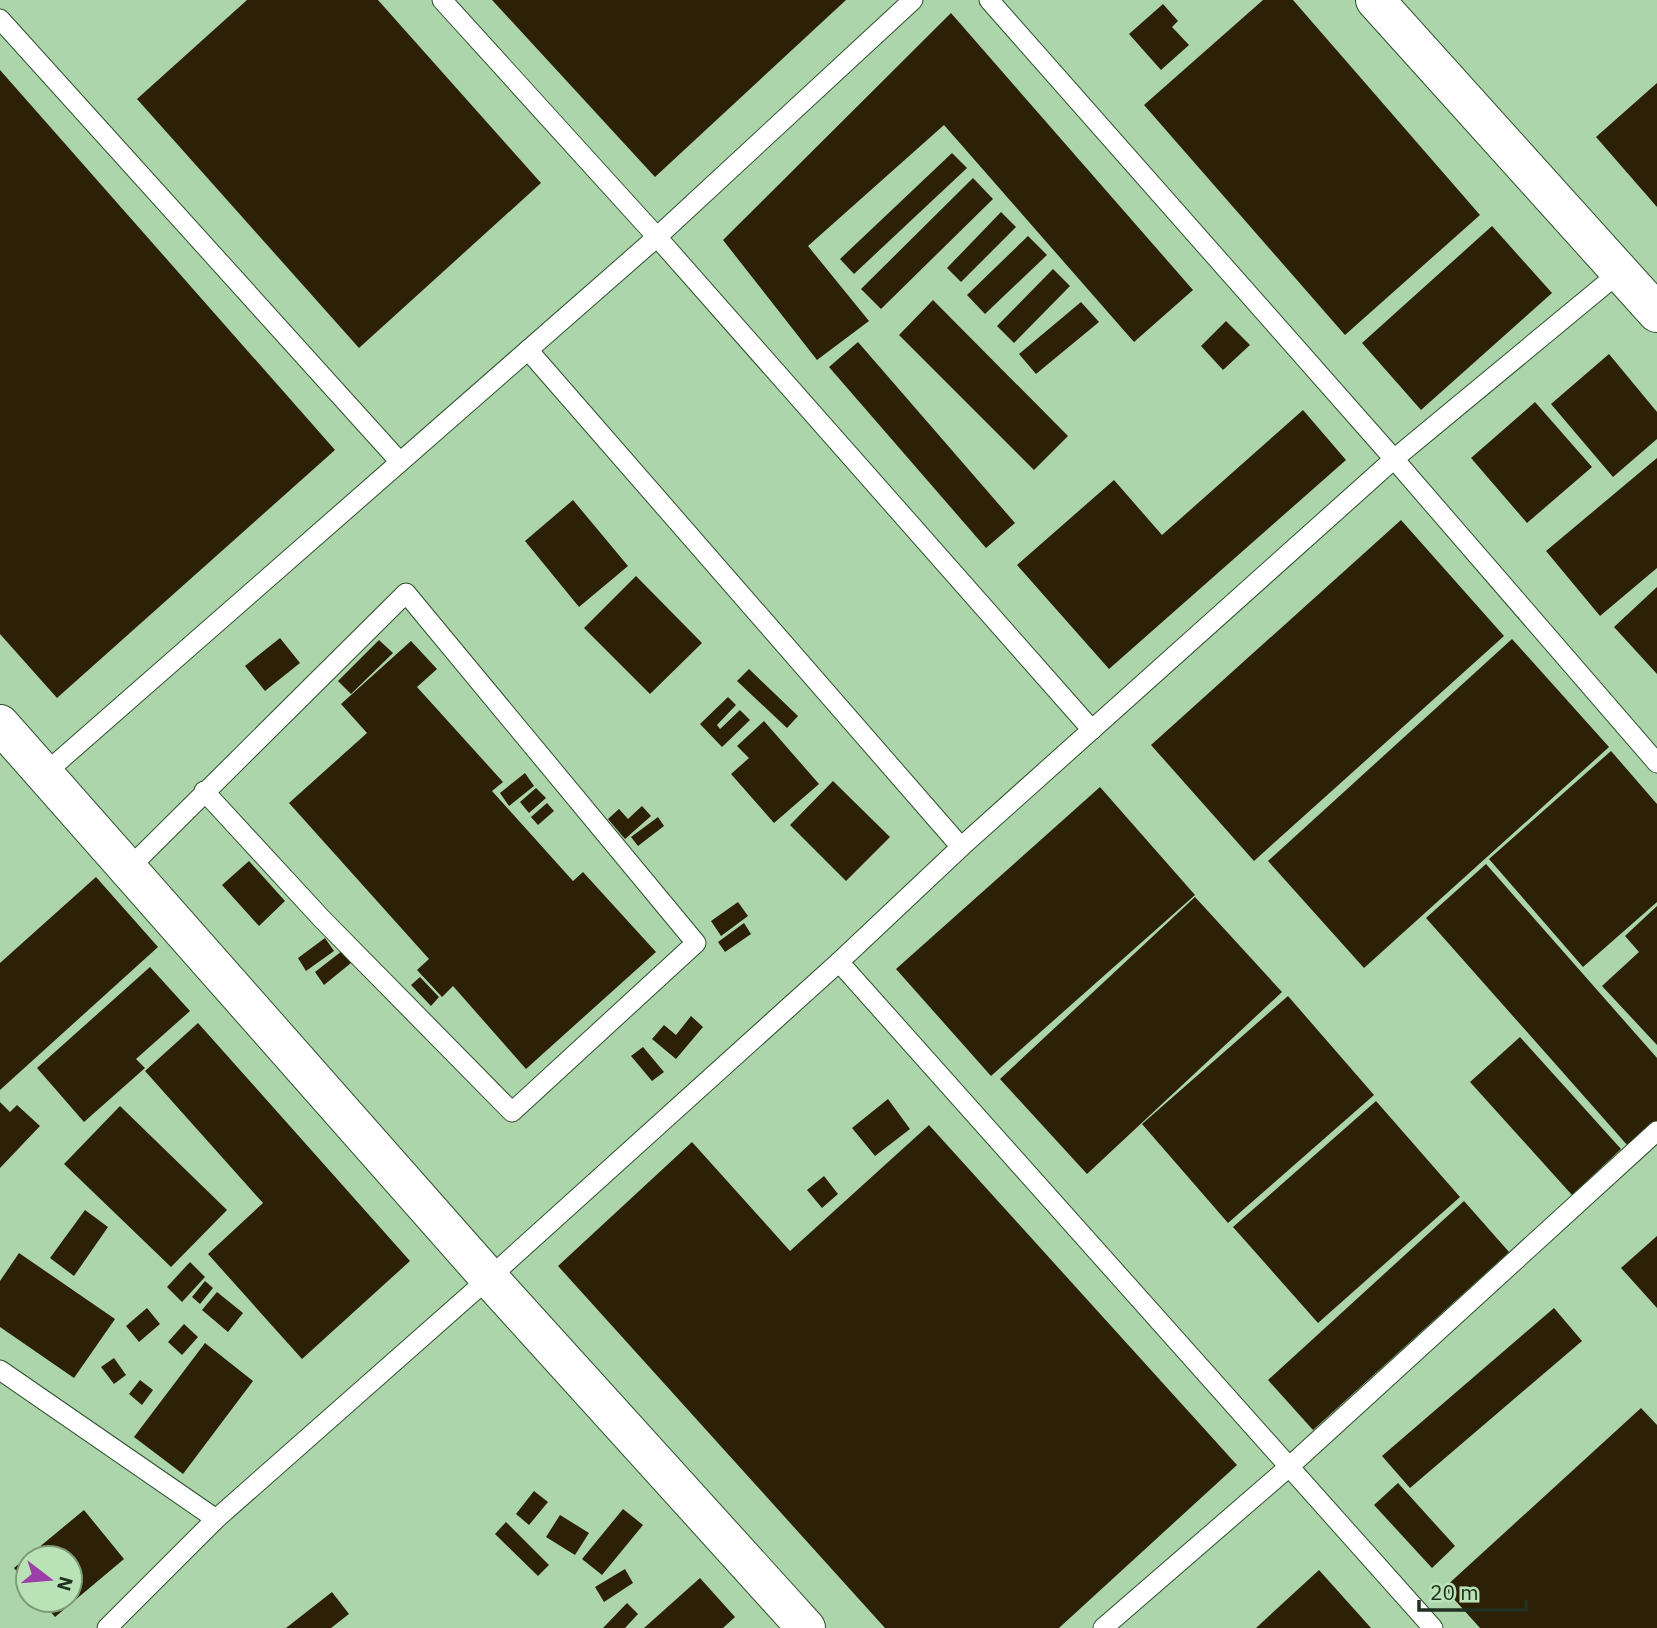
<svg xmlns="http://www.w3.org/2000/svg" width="1657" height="1628" font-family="'IBM Plex Sans',sans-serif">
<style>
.building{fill:#2c2006}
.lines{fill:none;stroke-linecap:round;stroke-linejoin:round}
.service-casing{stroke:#2c4f2b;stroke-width:21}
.minor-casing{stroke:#2c4f2b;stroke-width:40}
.service{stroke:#fff;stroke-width:19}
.minor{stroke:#fff;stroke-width:38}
</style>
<rect width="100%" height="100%" fill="#add5ab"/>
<g class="building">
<path d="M247,0H378L541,183L359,348L137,99Z"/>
<path d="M492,0H846L655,177Z"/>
<path d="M1263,0H1293L1480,215L1345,335L1144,105Z"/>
<path d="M1163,4L1178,21L1172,27L1189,45L1161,70L1129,34Z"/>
<path d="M951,13L1193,290L1134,342L944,125L808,246L869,321L817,360L723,240Z"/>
<path d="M0,70L335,450L57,698L0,634Z"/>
<path d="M1657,83V207L1596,137Z"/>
<path d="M952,153L967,168L854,274L840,259Z"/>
<path d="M973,178L993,199L881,309L861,289Z"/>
<path d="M1001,212L1016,227L961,282L947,268Z"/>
<path d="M1492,226L1552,293L1421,410L1362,343Z"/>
<path d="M1028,236L1047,255L985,314L967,295Z"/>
<path d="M1053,269L1070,286L1014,343L997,326Z"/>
<path d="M933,300L1068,436L1034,470L899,335Z"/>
<path d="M1081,302L1099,322L1036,374L1019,354Z"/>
<path d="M1226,321L1250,345L1223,370L1201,346Z"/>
<path d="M858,342L1015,523L986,548L829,367Z"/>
<path d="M1609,354L1657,412V439L1613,477L1551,404Z"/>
<path d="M1535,402L1592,467L1527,523L1471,458Z"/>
<path d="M1303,410L1346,460L1109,669L1017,565L1114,480L1162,535Z"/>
<path d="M1657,458V568L1600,616L1546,551Z"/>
<path d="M573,500L628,566L579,607L525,541Z"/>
<path d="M1401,520L1504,636L1254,861L1151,745Z"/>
<path d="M636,576L702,643L650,694L584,628Z"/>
<path d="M1657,587V674L1614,627Z"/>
<path d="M280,638L300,663L265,691L245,666Z"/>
<path d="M1512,639L1609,747L1364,968L1268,861Z"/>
<path d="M379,640L393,653L351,694L338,681Z"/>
<path d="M411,641L437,669L417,687L503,782L492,791L573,881L583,872L656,952L526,1069L453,986L442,997L417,970L429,959L289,803L367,733L341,704Z"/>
<path d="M749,669L798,716L787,728L737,681Z"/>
<path d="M728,697L736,705L717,725L720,729L740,710L750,720L722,747L700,724Z"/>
<path d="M764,721L819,784L774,823L731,774L749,758L737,746Z"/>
<path d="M1611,751L1657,804V902L1583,967L1489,859Z"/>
<path d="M525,773L534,786L509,806L500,793Z"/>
<path d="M833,781L890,837L846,881L790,825Z"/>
<path d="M1100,787L1195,895L991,1076L896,969Z"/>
<path d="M536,788L546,798L529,813L520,802Z"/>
<path d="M547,803L554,811L538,825L531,817Z"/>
<path d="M642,806L651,816L625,839L608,819L619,809L628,819Z"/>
<path d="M658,817L664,826L638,846L631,837Z"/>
<path d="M249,861L285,901L259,926L222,885Z"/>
<path d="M1486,864L1657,1058V1121L1628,1146L1426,918Z"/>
<path d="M96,877L158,947L0,1090V963Z"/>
<path d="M1195,897L1282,992L1087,1174L1000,1079Z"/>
<path d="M738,902L748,916L721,936L711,921Z"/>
<path d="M1657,906V1045L1602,986L1639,952L1625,936Z"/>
<path d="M744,923L751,934L725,952L718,942Z"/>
<path d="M325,938L334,951L306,971L298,958Z"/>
<path d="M342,951L351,963L324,985L315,972Z"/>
<path d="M150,967L190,1011L136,1059L145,1068L84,1122L37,1068Z"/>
<path d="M420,977L439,997L431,1006L411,985Z"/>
<path d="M1288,996L1374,1095L1228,1223L1142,1124Z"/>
<path d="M691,1016L703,1027L676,1059L652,1039L664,1025L676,1035Z"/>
<path d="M198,1023L410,1261L302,1359L208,1254L263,1203L145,1071Z"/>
<path d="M1520,1037L1621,1149L1572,1195L1470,1082Z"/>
<path d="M643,1047L664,1072L652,1081L631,1056Z"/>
<path d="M888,1099L910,1129L875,1156L852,1128Z"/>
<path d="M1376,1101L1460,1197L1318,1323L1233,1227Z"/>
<path d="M0,1102L10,1112L17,1105L40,1126L0,1168Z"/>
<path d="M120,1106L227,1210L171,1267L64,1164Z"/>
<path d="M929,1125L1237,1465L1059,1628H885L558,1266L692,1142L790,1251Z"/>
<path d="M824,1176L838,1194L822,1208L807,1190Z"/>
<path d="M1464,1201L1509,1252L1313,1430L1268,1380Z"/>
<path d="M85,1210L108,1227L74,1276L50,1258Z"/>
<path d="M1657,1236V1308L1621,1268Z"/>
<path d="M19,1253L115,1319L74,1378L0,1327V1281Z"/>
<path d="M190,1262L205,1277L182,1302L167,1287Z"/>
<path d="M205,1281L213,1288L200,1304L192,1297Z"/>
<path d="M217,1292L243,1313L228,1332L202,1310Z"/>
<path d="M147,1308L160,1324L139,1342L126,1326Z"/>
<path d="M1554,1308L1582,1341L1410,1488L1382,1456Z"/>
<path d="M184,1324L198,1337L182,1355L168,1342Z"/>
<path d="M205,1343L253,1381L183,1474L134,1437Z"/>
<path d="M114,1358L126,1375L114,1384L101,1367Z"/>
<path d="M140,1380L153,1390L142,1405L129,1394Z"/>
<path d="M1641,1408L1657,1425V1628H1480L1444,1588Z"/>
<path d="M1398,1483L1455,1546L1432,1568L1374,1505Z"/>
<path d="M534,1491L548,1502L529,1525L516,1514Z"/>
<path d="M623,1509L643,1525L602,1575L582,1559Z"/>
<path d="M84,1510L124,1559L55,1617L41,1600H70V1558H28V1585L14,1568Z"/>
<path d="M560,1515L589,1533L575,1555L546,1537Z"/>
<path d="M506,1522L549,1565L538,1576L495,1534Z"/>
<path d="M625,1569L633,1583L604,1602L595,1587Z"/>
<path d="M1319,1570L1371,1628H1256Z"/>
<path d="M700,1578L735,1617L723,1628H644Z"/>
<path d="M332,1592L349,1614L331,1628H286Z"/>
<path d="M627,1603L638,1614L625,1628H603Z"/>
</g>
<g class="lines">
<defs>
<g id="service">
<path d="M442,0L657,237L1092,730"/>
<path d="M989,0L1394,459L1657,763"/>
<path d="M0,19L400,462"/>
<path d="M528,350L961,847"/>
<path d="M43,775L657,237L913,0"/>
<path d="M127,870L406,593L696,943L512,1112L322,919L204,791"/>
<path d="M839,962L1433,1628"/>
<path d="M0,1370L216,1519"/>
<path d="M107,1628L216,1519L489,1278L839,962L961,847L1394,459L1620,272"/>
<path d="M1103,1628L1290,1466L1657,1131"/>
</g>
<g id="minor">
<path d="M1375,0L1657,313"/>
<path d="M0,724L489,1278L806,1628"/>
</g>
</defs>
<use href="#service" class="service-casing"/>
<use href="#minor" class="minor-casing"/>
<use href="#service" class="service"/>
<use href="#minor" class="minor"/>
</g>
<g transform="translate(49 1579) rotate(106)"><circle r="33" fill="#bae2b7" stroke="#7d9b7b" stroke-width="2"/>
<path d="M0-5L12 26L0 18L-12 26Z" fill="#9c3ea7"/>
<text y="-10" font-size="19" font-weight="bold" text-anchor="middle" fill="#213121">N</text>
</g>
<path d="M1419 1600v10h107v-10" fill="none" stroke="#213121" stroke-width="3.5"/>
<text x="1430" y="1600" font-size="21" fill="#213121" stroke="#bae2b7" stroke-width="5" paint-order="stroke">20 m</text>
</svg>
